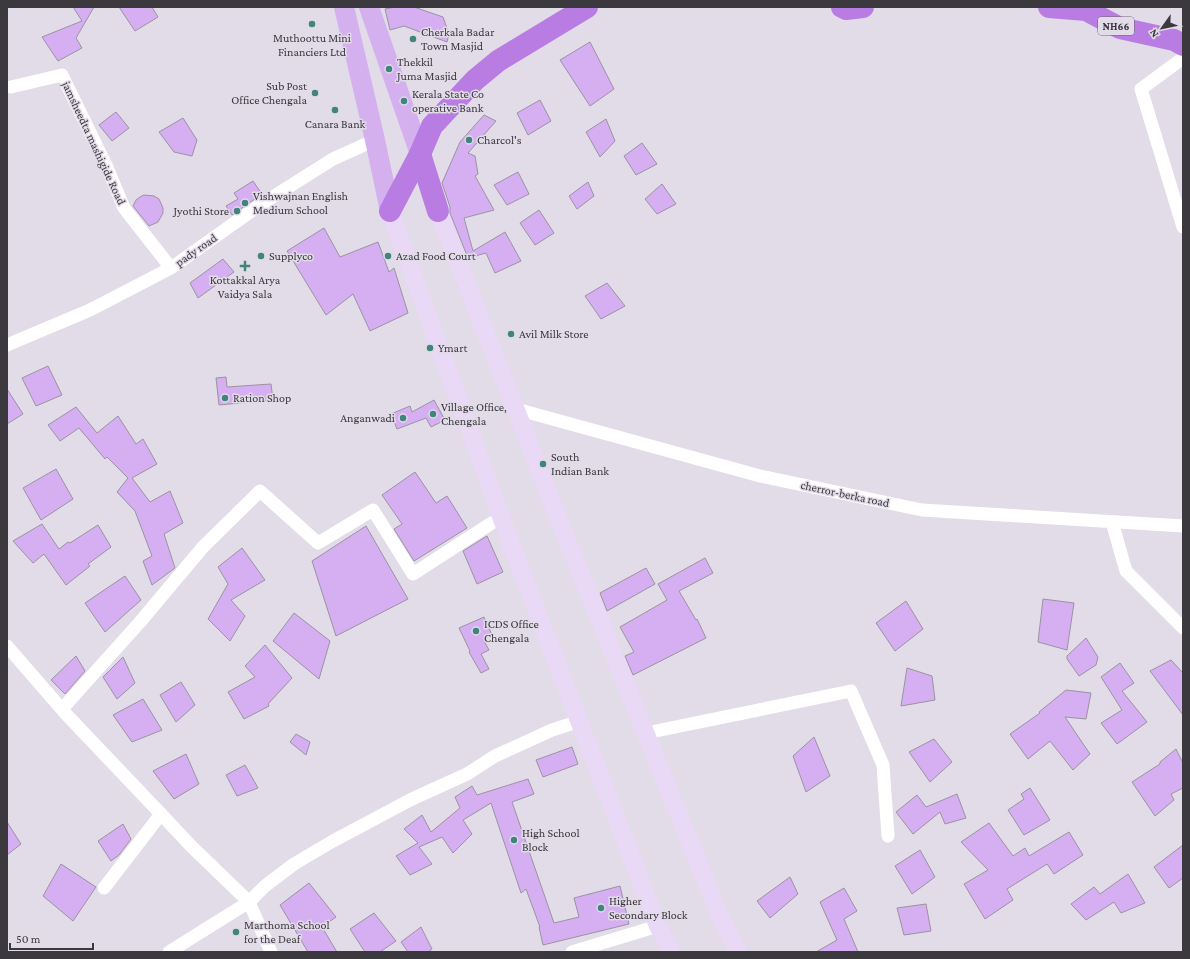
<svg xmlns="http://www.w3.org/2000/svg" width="1190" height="959" font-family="'Crimson Pro',serif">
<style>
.building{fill:#d6aff3;stroke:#9a93a0}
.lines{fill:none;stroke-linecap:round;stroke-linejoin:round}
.street{stroke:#fff;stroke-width:13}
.secondary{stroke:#ead8f7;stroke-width:18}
.primary{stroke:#d5b0ee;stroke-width:20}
.highway{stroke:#b97ce3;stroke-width:22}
.poi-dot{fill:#3f857d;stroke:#e2dbe8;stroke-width:1.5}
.labels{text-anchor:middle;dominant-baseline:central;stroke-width:3;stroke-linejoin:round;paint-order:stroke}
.shield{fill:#e2dbe8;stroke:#6d6971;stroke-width:1}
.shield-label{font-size:11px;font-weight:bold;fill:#3b383e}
.poi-label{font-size:12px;fill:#3b383e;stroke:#e2dbe8;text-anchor:start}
.street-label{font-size:12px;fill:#3b383e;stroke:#e2dbe8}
</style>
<rect width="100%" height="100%" fill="#e2dbe8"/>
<g class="building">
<path d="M73,7H94L76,38L82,48L58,61L42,37L82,21Z"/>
<path d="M119,7H152L158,17L135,31Z"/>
<path d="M395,7H414L443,17L449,34L447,42L404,26L390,30L385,9Z"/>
<path d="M590,42L614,89L590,106L560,60Z"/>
<path d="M540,100L551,121L528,135L517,113Z"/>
<path d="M116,112L129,128L112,141L99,125Z"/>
<path d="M484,115L496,121L468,153L475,156L478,174L475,176L494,210L464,218L473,251L505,232L521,261L495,273L486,253L468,258L450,213V207L442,183L460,142Z"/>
<path d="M183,118L197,140L192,156L174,152L159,132Z"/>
<path d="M606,119L615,141L600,157L586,132Z"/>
<path d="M642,143L657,164L636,175L624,156Z"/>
<path d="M518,172L529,194L507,205L494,185Z"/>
<path d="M253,181L262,194L232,215L226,206L238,199L234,193Z"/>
<path d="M588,182L594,196L577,209L569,196Z"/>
<path d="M662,184L676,204L657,214L645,199Z"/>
<path d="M144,195L154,196L159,199L163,208V213L158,222L149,226L133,206L136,200L140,197Z"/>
<path d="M539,210L554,233L535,245L520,223Z"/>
<path d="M324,228L340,257L378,242L389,272L394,268L408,313L370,331L353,294L326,315L287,251Z"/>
<path d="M223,259L234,272L198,298L190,283Z"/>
<path d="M607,283L625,306L601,319L585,296Z"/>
<path d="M48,366L62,395L36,406L22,378Z"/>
<path d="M226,377L227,387L271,384L273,400L219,405L216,378Z"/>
<path d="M7,389L23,414L7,424Z"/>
<path d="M434,400L445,420L431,427L426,418L397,429L391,414L410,406L412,412Z"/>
<path d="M76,407L97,433L118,416L136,444L143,439L157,464L132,478L150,502L170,491L183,523L164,534L175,568L152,585L143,561L152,556L135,511L117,492L128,478L107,457L105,459L79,428L60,441L48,425Z"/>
<path d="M56,469L73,499L41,520L23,488Z"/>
<path d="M415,472L436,503L447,496L467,528L414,561L394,529L402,524L382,495Z"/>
<path d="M42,524L59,549L68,542L70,543L98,525L111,547L88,564L90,566L66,585L44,554L33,563L13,541Z"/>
<path d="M366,526L408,599L336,636L312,561Z"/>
<path d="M487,536L503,572L477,584L463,551Z"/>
<path d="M242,548L265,580L231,600L245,616L230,641L208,619L228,584L218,567Z"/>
<path d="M705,558L713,573L679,591L696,620L697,619L706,638L633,675L625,656L634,652L620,627L667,600L658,584Z"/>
<path d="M646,568L655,584L607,611L600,593Z"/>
<path d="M125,576L141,600L105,632L85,603Z"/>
<path d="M1043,599L1074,603L1067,650L1038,642Z"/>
<path d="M906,601L923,629L895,651L876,623Z"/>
<path d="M294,613L330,641L319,679L273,641Z"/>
<path d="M484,617L492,635L483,639L489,650L481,654L489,669L481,673L469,652L470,651L459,628Z"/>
<path d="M1086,638L1098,657L1096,665L1079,676L1067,659V656Z"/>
<path d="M265,645L292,678L268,704L269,706L244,719L228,692L255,677L245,666Z"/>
<path d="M76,656L85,671L65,694L51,680Z"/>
<path d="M123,657L135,683L117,699L103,677Z"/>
<path d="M1171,660L1183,673V715L1150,671Z"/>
<path d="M1120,663L1134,683L1122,691L1147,722L1117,744L1101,723L1122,710L1101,677Z"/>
<path d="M907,668L932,676L935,700L901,706Z"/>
<path d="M181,682L195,705L176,722L160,695Z"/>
<path d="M1066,690L1091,693L1086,719L1065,717L1090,754L1073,770L1050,741L1028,759L1010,734L1040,713L1039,712Z"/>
<path d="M143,699L162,730L132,742L113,715Z"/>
<path d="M296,734L310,742L306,755L290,742Z"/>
<path d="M814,737L830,776L806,792L793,756Z"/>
<path d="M934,739L952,762L930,782L909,752Z"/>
<path d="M572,747L578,764L543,777L536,760Z"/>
<path d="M1176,749L1183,763V788L1171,794L1174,800L1155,816L1132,782L1160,764V762Z"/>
<path d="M186,754L199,784L174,799L153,771Z"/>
<path d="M245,765L258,788L237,796L226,775Z"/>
<path d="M528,779L534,794L512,802L554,923L579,917L574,898L620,886L629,924L543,945L539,927H540L526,889L521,893L491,803L463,820L472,834L453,853L442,837L419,847L432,864L410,875L396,856L418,843L404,829L422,815L431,832L460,808L455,797L472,786L477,795Z"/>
<path d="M1030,788L1050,820L1024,835L1008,810L1024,799L1021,794Z"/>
<path d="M957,794L966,818L945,824L940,812L913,834L896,812L917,795L926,807Z"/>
<path d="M7,822L21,844L7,855Z"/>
<path d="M989,823L1013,856L1025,848L1029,856L1069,832L1083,855L1054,874L1047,864L1007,889L1013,900L985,919L964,884L988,870L961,842Z"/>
<path d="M123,824L131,839L119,855L111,861L98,841Z"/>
<path d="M1183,845V878L1169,888L1154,867Z"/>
<path d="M920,850L935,877L912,894L895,866Z"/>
<path d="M61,864L96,887L73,921L43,896Z"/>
<path d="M1128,874L1145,903L1121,913L1114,902L1086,920L1071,904L1094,887L1100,894Z"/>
<path d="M790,877L798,894L770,918L757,901Z"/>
<path d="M309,883L336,917L322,927L337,952H308L280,905Z"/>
<path d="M844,888L857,911L844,919L858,952H816L837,940L820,902Z"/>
<path d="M926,904L931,931L904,935L897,908Z"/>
<path d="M374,913L396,941L380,952H365L350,929Z"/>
<path d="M421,927L432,949L428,952H408L401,942Z"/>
</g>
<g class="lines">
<g class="street">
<path d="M1183,58L1141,89L1183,227"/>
<path d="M11,87L62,75L106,165L124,208L171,268"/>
<path d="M7,345L90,310L171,268L260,205L333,159L375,140"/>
<path d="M516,409L760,476L922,510L1183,526"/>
<path d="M1112,522L1126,571L1183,628"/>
<path d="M7,646L65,713L161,814L191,846L249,902L169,952"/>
<path d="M62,709L140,622L203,547L260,491L318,543L373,510L413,574L501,517"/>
<path d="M646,733L851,691L883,765L888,836"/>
<path d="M104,888L161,814"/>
<path d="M271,952L249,902L265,886L294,864L333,841L412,799L467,774L495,756L552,730L580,721"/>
<path d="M572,952L658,926"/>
</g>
<g class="secondary">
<path d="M390,211L511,544L658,926L671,952"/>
<path d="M438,211L563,530L719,914L738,952"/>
</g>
<g class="primary">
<path d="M344,7L375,140L390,211"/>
<path d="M369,7L420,154"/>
</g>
<g class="highway">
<path d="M842,7L846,9L863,7"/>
<path d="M1049,7L1086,10L1120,28L1174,40L1183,45"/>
<path d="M420,154L438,211"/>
<path d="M390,211L420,154L432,126L475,80L498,61L587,7"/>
</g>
</g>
<g class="poi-dot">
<circle cx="312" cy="24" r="4"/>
<circle cx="413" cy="39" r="4"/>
<circle cx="389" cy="69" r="4"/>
<circle cx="315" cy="93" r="4"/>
<circle cx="404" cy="101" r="4"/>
<circle cx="335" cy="110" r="4"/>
<circle cx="469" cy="140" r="4"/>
<circle cx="245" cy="203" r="4"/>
<circle cx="237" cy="211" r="4"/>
<circle cx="261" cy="256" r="4"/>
<circle cx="388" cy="256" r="4"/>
<path d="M243 260h4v4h4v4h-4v4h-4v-4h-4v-4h4z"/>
<circle cx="511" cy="334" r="4"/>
<circle cx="430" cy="348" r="4"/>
<circle cx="225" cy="398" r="4"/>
<circle cx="433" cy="414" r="4"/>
<circle cx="403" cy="418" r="4"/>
<circle cx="543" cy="464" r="4"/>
<circle cx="476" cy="631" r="4"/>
<circle cx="514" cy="840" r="4"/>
<circle cx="601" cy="908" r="4"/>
<circle cx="236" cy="932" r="4"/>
</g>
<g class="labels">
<rect class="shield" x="1098" y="17" width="36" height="18" rx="3"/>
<g class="shield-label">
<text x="1116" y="26">NH66</text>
</g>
<g class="poi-label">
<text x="421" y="32">Cherkala Badar<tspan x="421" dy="14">Town Masjid</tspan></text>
<text x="312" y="38" text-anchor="middle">Muthoottu Mini<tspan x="312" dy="14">Financiers Ltd</tspan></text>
<text x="397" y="62">Thekkil<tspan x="397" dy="14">Juma Masjid</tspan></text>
<text x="307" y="86" text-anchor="end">Sub Post<tspan x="307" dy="14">Office Chengala</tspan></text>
<text x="412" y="94">Kerala State Co<tspan x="412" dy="14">operative Bank</tspan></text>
<text x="335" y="124" text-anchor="middle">Canara Bank</text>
<text x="477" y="140">Charcol's</text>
<text x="253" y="196">Vishwajnan English<tspan x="253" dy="14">Medium School</tspan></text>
<text x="229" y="211" text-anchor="end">Jyothi Store</text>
<text x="269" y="256">Supplyco</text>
<text x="396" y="256">Azad Food Court</text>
<text x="245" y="280" text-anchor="middle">Kottakkal Arya<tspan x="245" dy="14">Vaidya Sala</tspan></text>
<text x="519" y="334">Avil Milk Store</text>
<text x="438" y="348">Ymart</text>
<text x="233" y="398">Ration Shop</text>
<text x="441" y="407">Village Office,<tspan x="441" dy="14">Chengala</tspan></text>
<text x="395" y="418" text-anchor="end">Anganwadi</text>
<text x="551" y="457">South<tspan x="551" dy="14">Indian Bank</tspan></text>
<text x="484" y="624">ICDS Office<tspan x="484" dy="14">Chengala</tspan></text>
<text x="522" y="833">High School<tspan x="522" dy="14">Block</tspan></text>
<text x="609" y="901">Higher<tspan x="609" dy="14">Secondary Block</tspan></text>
<text x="244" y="925">Marthoma School<tspan x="244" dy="14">for the Deaf</tspan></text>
</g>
<g class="street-label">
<text transform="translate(94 143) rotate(65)">jamsheedta mashigide Road</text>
<text transform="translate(196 250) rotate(-35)">pady road</text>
<text transform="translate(845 494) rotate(12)">cherror-berka road</text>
</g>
</g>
<rect width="1190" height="959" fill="none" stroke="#3b383e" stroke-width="16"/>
<g transform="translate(1162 28) rotate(237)" stroke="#e2dbe8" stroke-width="3" paint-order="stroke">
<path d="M0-3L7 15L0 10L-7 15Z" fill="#3b383e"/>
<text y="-6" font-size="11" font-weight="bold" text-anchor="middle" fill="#3b383e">N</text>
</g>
<path d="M10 943v6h83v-6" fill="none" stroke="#3b383e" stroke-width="2"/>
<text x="16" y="943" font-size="12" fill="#3b383e" stroke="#e2dbe8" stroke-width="3" paint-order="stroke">50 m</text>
</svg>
